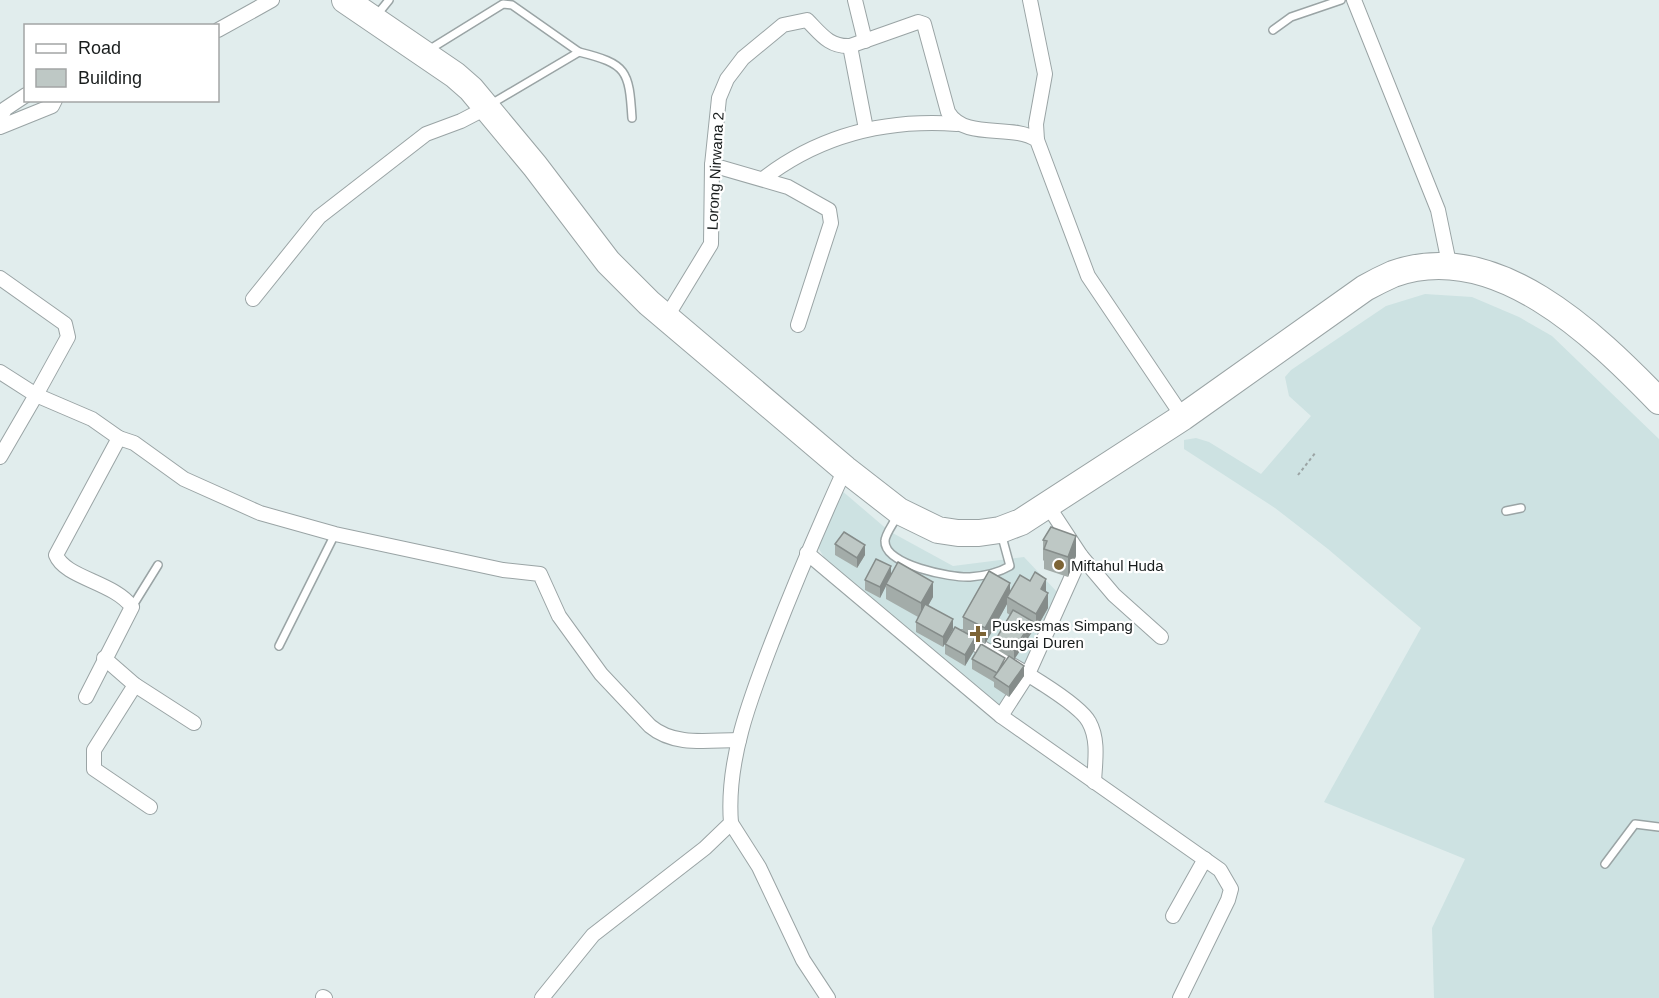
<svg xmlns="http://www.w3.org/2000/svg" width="1659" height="998" font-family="Arial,sans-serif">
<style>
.built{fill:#cde2e2}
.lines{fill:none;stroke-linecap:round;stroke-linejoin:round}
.lane-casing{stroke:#9aa4a5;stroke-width:10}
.street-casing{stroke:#9aa4a5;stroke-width:16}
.highway-casing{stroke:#9aa4a5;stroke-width:28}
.path{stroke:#9ba4a4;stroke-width:2;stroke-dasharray:3 3;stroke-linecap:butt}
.lane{stroke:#fff;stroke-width:7}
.street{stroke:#fff;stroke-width:14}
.highway{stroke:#fff;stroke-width:26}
.wall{fill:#a3aca9}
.shaded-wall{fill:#858c8a}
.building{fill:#bec8c5;stroke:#858c8a;stroke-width:1.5}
.poi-dot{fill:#7d6435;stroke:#fff;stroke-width:2}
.labels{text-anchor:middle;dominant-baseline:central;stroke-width:4.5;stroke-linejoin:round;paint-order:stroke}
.street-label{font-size:15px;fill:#191d1d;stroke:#fff}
.poi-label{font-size:15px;fill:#191d1d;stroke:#fff;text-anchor:start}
</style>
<rect width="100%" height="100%" fill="#e1eded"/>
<g class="built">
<path d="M1425,294L1472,297L1519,317L1552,336L1659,439V998H1434L1432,928L1465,859L1324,802L1421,628L1328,549L1275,508L1184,449V440L1196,438L1209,442L1261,474L1311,416L1289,396L1285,377L1291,370L1386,306Z"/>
<path d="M841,490L889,531L953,566L1024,557L1058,593L1025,676L1002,709L825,559L819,549L818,536Z"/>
</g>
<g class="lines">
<defs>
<g id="lane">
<path d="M376,16L389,0"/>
<path d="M1273,30L1291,17L1341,0"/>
<path d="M427,51L503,4L512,5L579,52L491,104"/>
<path d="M579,52C627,64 629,70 632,118"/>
<path d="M1506,511L1521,508"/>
<path d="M897,516C894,523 885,534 885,541C884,565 951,578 970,577C983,576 998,573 1010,566L1001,533"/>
<path d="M132,607L158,565"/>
<path d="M279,646L335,534"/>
<path d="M1605,864L1635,824L1659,827"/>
</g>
<g id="street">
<path d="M855,0L865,41"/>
<path d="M1030,0L1045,74L1036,124L1037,140"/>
<path d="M1354,0L1438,210L1450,268"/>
<path d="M218,30L272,0"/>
<path d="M850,46L866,129"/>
<path d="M0,119L5,109L26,95"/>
<path d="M0,127L52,106L55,100"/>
<path d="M712,165L788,187L829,210L831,223L798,325"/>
<path d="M763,179C820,135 887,119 957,124"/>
<path d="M0,278L65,324L68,337L36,395L92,419L119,438L56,555C65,578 114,582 132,607L86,697"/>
<path d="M253,299L319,217L426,134L461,121L486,108"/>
<path d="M666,318L711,244L712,165L719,98L727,79L743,58L783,25L807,20C821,34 829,47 850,46L918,22L924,24L948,112C965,141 1012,123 1037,140L1088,276L1183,417"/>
<path d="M0,372L36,395L0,457"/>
<path d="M119,438L134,443L184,479L260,513L335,534L503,570L540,574L559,616L601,674L650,726C675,747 709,740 739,740"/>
<path d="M1048,506L1081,556L1114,595L1161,637"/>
<path d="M807,553L1001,716L1220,870L1231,889L1228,900L1180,998"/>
<path d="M963,637C989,652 1077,699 1089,722C1099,740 1095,762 1094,782"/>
<path d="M104,658L135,685L194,723"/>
<path d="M135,685L94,750V769L150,807"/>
<path d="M1001,716L1028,674L1081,556"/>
<path d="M731,823L759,867L803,960L828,998"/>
<path d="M1173,916L1205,859"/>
<path d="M323,997L325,998"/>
<path d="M542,998L593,935L705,848L731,823C726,761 750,699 772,642C795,583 819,526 845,469"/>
</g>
<path id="highway" d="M345,0L455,75L471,89L535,166L608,262L649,303L845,469L899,511L938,530L958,533H979L1000,530L1021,522L1183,417L1365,288C1374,283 1384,278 1393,274C1495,237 1595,335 1659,401"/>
</defs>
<use href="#lane" class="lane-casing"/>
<use href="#street" class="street-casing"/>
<use href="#highway" class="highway-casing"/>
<path class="path" d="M1298,475L1316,452"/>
<use href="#lane" class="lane"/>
<use href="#street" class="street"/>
<use href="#highway" class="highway"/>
</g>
<g class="wall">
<path d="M1043,540L1076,556L1068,577L1044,569V561L1043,560Z"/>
<path d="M835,544L865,555L857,568L835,555Z"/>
<path d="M891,575L933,597L928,606L953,629L943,647L916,632V622L918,617L886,599V586L880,598L865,590V580Z"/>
<path d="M1010,592H1046L1048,608L1036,629L1032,627V632L1014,659L1024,676L1009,697L994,687V682L972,669V659L1005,662L1009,657L996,649V639L1010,615L1007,613V604L985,644L973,637L975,649L965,666L945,654V644L963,632V617Z"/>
</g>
<g class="shaded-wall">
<path d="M1076,536V556L1068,577V557Z"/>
<path d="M865,545V555L857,568V558Z"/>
<path d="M891,566V577L886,584V586L880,598V587Z"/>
<path d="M1046,579V594L1041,589Z"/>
<path d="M933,582V597L921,618V603Z"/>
<path d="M1010,583V598L1007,597V604L985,644V628Z"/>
<path d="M1048,593V608L1036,629V614Z"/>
<path d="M953,619V629L943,647V637Z"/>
<path d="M1032,621V632L1014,660V650Z"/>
<path d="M975,638V649L965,666V655Z"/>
<path d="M1024,666V676L1009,697V687Z"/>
</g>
<g class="building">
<path d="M1051,527L1076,536L1068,557L1044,549L1047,541L1043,540Z"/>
<path d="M844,532L865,545L857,558L835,544Z"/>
<path d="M876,559L891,566L880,587L865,580Z"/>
<path d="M898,562L933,582L921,603L886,584Z"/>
<path d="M989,571L1010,583L985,628L963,617Z"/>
<path d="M1035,572L1046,579L1041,589L1048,593L1036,614L1007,597L1020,575L1030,581Z"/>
<path d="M925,604L953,619L943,637L916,622Z"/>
<path d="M1013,610L1032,621L1014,650L996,639Z"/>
<path d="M955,627L975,638L965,655L945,644Z"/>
<path d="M981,644L1005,658L997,673L972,659Z"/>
<path d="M1009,656L1024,666L1009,687L994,677Z"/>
</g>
<g class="poi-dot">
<circle cx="1059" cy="565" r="6"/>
<path d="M975 625h6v6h6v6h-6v6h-6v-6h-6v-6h6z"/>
</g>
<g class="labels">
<g class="street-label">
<text transform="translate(715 171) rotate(-87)">Lorong Nirwana 2</text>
</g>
<g class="poi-label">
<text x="1071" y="565">Miftahul Huda</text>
<text x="992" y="625">Puskesmas Simpang<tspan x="992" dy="17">Sungai Duren</tspan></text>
</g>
</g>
<rect x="24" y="24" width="195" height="78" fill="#ffffff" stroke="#a3a5a5" stroke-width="1.5"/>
<rect x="36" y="44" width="30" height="9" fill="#ffffff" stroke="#a3a5a5" stroke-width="1.5"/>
<text x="78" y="54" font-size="18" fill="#191d1d">Road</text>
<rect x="36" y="69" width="30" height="18" fill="#bec8c5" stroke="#a3a5a5" stroke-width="1.5"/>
<text x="78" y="84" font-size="18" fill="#191d1d">Building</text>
</svg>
